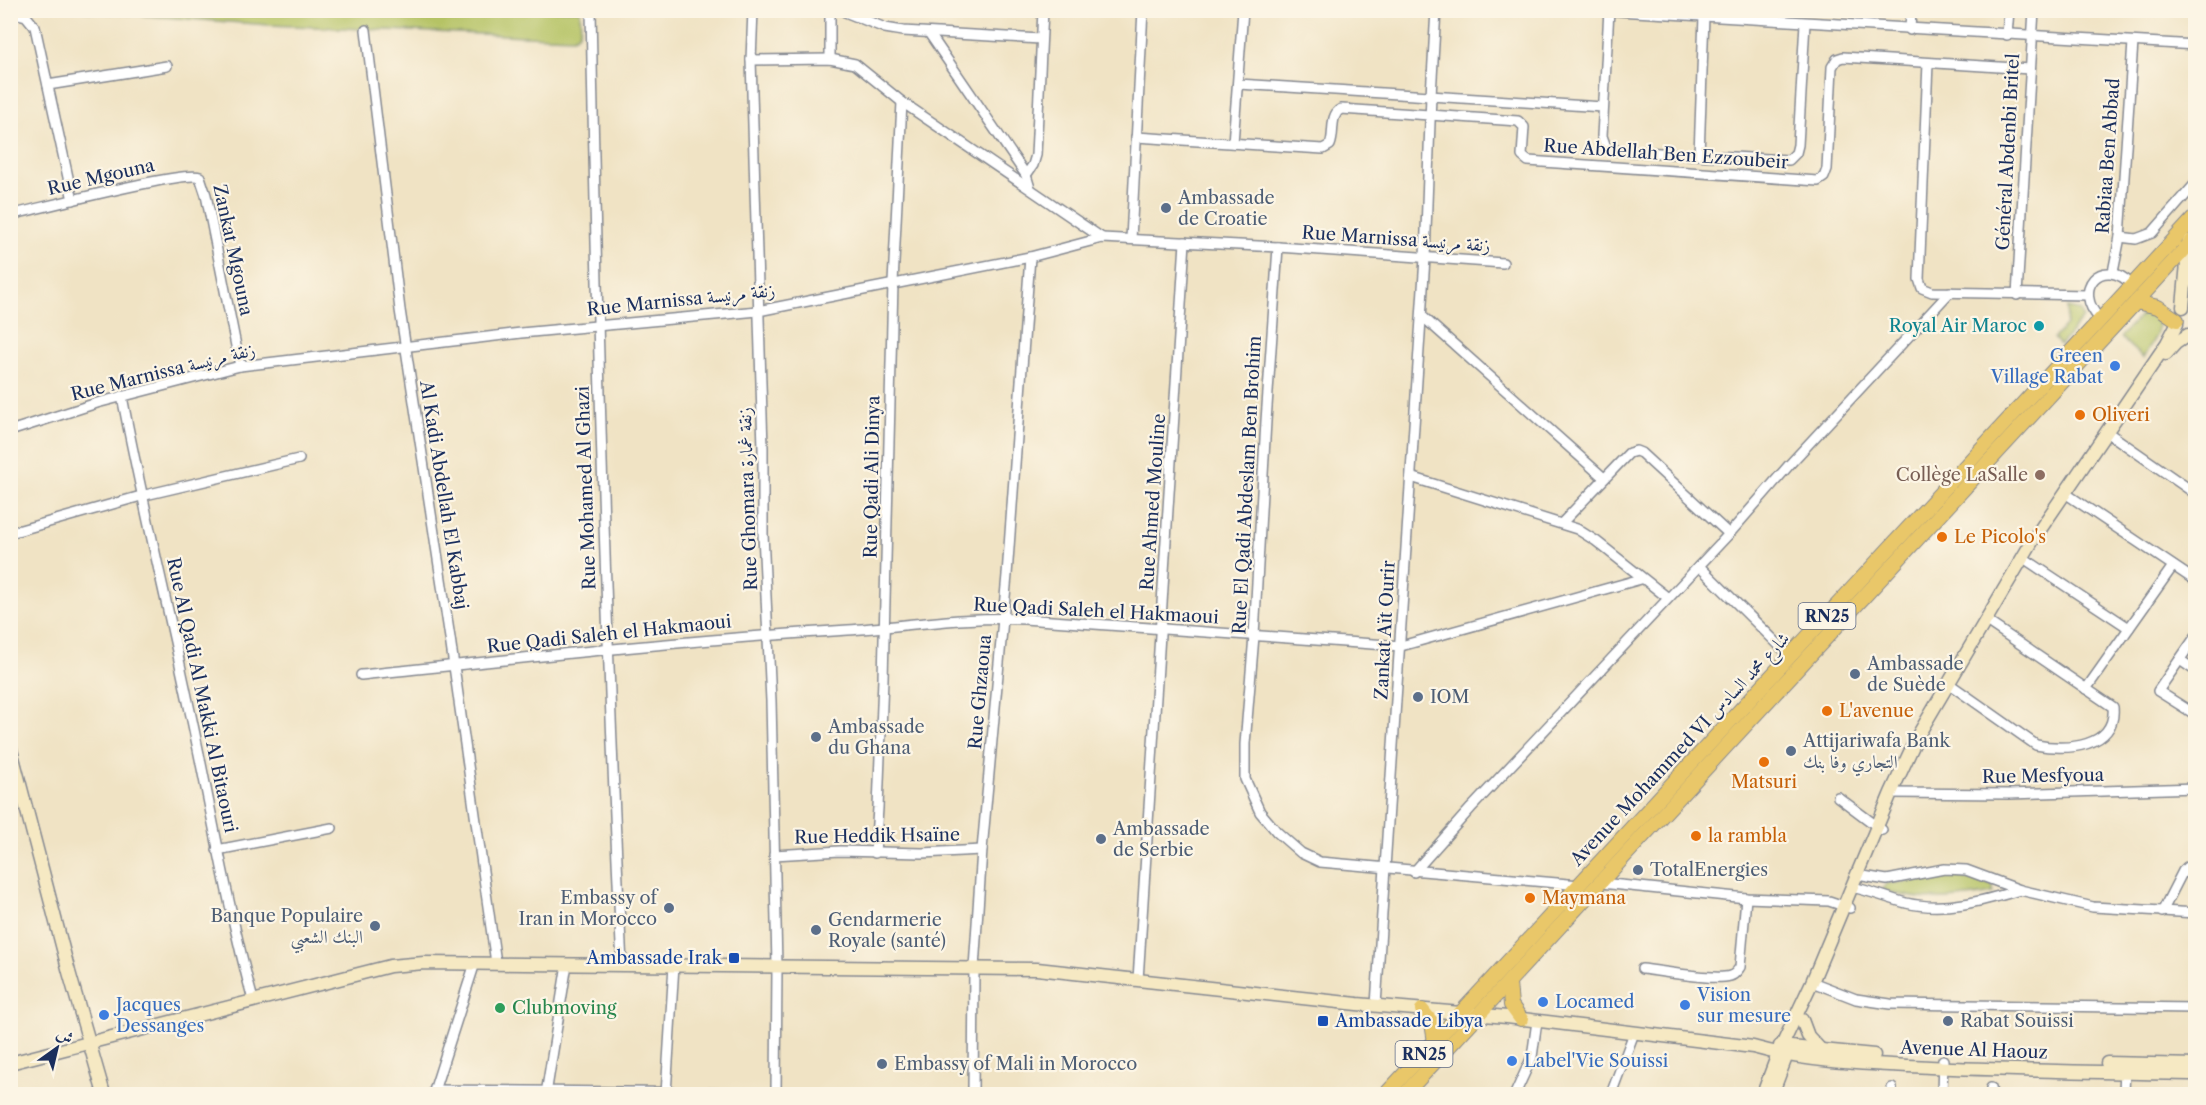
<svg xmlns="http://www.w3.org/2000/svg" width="2206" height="1105" font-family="'Libre Caslon Text',Amiri,serif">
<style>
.green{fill:#b5c365;stroke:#687962;stroke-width:1.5}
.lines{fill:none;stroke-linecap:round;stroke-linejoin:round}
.street-casing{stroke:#868991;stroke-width:12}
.secondary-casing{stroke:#868991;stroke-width:15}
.primary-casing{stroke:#868991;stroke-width:16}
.street{stroke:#fff;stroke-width:9}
.secondary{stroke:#f6e9c3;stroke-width:12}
.primary{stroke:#e9c769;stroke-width:14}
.service-dot{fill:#5c6f8a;stroke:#fcf5e5;stroke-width:2}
.culture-dot{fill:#0f9aa8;stroke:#fcf5e5;stroke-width:2}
.shop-dot{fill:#3f7fe0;stroke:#fcf5e5;stroke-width:2}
.food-dot{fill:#e8710a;stroke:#fcf5e5;stroke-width:2}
.education-dot{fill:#8d6e63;stroke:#fcf5e5;stroke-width:2}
.transit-dot{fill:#1a4fb4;stroke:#fcf5e5;stroke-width:2}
.leisure-dot{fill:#2e9e5b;stroke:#fcf5e5;stroke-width:2}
.labels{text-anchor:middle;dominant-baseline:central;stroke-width:4.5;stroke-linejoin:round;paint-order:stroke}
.shield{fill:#fcf5e5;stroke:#5e6a86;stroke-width:1.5}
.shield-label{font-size:16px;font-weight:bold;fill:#1b2f5e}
.street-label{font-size:18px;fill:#1b2f5e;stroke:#fcf5e5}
.service-label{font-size:18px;fill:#4e5e75;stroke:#fcf5e5;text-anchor:start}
.culture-label{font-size:18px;fill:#0d838f;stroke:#fcf5e5;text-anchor:end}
.shop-label{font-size:18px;fill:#366cbe;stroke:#fcf5e5;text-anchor:start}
.food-label{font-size:18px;fill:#c56008;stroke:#fcf5e5;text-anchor:start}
.education-label{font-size:18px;fill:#785e54;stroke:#fcf5e5;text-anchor:end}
.transit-label{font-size:18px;fill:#164399;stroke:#fcf5e5;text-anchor:end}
.leisure-label{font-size:18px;fill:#27864d;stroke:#fcf5e5;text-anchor:start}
</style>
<rect width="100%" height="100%" fill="#fcf5e5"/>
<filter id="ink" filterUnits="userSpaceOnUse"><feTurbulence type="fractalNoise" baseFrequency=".0167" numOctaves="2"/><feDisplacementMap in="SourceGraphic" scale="12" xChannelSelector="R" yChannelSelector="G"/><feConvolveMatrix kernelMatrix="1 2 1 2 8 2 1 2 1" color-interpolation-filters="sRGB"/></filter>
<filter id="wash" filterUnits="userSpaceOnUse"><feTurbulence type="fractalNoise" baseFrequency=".008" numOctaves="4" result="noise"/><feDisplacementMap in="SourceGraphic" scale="24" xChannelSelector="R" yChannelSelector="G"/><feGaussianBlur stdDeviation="1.35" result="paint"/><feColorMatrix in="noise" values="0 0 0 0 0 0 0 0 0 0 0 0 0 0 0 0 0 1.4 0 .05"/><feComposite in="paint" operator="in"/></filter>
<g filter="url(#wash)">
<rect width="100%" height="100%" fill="#f0e3c4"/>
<g class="green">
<path d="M580,10C580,21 584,34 573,38L269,25L83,11Z"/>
<path d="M2067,308L2081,311L2083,318L2060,345L2054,338L2066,325Z"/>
<path d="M2148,313L2158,320L2157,334L2143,358L2120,337L2142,314Z"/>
<path d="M1949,874L1993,885V893C1952,900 1924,903 1883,890L1886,883L1905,882Z"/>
</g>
</g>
<g filter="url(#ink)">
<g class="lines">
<defs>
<g id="street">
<path d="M591,10C597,329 606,647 622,965"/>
<path d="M753,10L751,60L763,448V534L771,701L777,966L776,1094"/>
<path d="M830,10V59"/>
<path d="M1601,10L2196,45"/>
<path d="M1609,10L1602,136L1606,147L1612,150L1624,151L1789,160L1796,153L1798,145L1805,23"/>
<path d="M10,12L26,16L35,27L73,200"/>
<path d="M845,12L885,28L903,31L1041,39"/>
<path d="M366,30L400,310L450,638L496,963"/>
<path d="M1910,30L1911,10"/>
<path d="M929,33L1026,175L1030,188"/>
<path d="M2007,35L2009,10"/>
<path d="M751,60L830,59L855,64L902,102L1102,238"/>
<path d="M1928,63L1919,279L1922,288L1932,292L2087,295"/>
<path d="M1238,84L1603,107"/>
<path d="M48,85L167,66"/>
<path d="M1136,137L1323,149L1330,145C1335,134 1329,115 1341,109L1518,121L1524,127L1522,156L1528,161L1818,181L1824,177L1827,169L1832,67L1837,59L1843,57L2030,69"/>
<path d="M1233,143L1243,10"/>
<path d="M1699,155L1704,16"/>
<path d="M1026,175L1033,165L1036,155L1043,10"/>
<path d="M10,215C38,209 183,170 200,177L206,195L240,366"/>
<path d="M2120,237L2136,239L2152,233L2196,183"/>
<path d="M1131,239L1143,10"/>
<path d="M1278,247L1266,421L1254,636L1245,744V779L1260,812L1277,832L1301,853L1320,862L1580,885"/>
<path d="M2113,272L2120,237L2133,42"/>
<path d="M2017,295L2034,10"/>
<path d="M1422,316L1604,478"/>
<path d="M2100,319C2071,289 2102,254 2132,285"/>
<path d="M122,396C142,502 168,606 190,711C211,808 227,905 253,1000"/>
<path d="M10,431L97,403L240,366L521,333L758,311L1030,257L1102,238L1278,247L1503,263"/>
<path d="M2107,432L2196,494"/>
<path d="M1411,477L1577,529L1596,541L1668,598"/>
<path d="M2065,493L2196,581"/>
<path d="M1562,523L1629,453L1636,451L1641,453L1729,534"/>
<path d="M10,533L141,496L299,459"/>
<path d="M2022,557L2129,628"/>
<path d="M1699,566L1790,656"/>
<path d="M2196,636L2158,691L2196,715"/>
<path d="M2180,660L2196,671"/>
<path d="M361,675C523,658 685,640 848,630C907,626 966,616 1024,619L1401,646L1641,579"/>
<path d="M1948,683L2036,745C2065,751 2117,748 2113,707L1985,620"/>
<path d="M2086,689L2173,566"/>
<path d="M1891,793L2009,794L2196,788"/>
<path d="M1838,797L1882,830"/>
<path d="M217,850L332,828"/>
<path d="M875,853L878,808L883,679L893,283L902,102"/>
<path d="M774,855L840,851L922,853L982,850"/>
<path d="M1414,872L1471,808L1729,534L1790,464L1950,292"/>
<path d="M1863,876L1887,880L1944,869L1966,870L2020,890L2093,907L2196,913"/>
<path d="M1601,883L1746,898L1829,901L1850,908"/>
<path d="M1852,887C1870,891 1888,898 1906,903C1945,912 1983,901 2020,890"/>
<path d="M2162,912L2183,871L2187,867L2196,866"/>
<path d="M1642,969C1662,971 1713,981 1730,976C1735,975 1737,971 1740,967L1746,898"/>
<path d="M1138,980L1185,242"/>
<path d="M1812,982L1856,999L1890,1004L2196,1008"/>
<path d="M1376,1005L1425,258L1431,95L1436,10"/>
<path d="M1991,1088L1992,1094"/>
<path d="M435,1090L819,1094"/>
<path d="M433,1094L475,963"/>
<path d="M546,1094L567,964"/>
<path d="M666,1094L674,965"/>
<path d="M973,1094L974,968L982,850L1007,575L1030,257"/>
<path d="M1515,1094L1532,1057L1537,1021"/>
<path d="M1611,1094L1634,1033"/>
<path d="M1892,1094V1088"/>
<path d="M1942,1094L1943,1060"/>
<path d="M2124,1094L2125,1066"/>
</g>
<g id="secondary">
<path d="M2183,307L2189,241"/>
<path d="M2166,354L2176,343L2188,335"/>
<path d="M10,746L69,972L104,1094"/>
<path d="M1802,1020L1808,1036L1822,1051"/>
<path d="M1780,1046L1874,1055"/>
<path d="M10,1063L390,966L424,963L1037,969L1357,1004L1507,1017L1753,1047C1809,1063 1871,1064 1930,1067C2018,1071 2107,1072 2196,1074"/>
<path d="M2107,1063L2196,1065"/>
<path d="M1763,1094L1778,1054L1812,982L1891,793L1917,737L2033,540L2167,343L2177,324"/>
<path d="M1772,1094L1788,1052"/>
</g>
<g id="primary">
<path d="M2136,302L2158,307L2177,320"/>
<path d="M1509,983L1511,1005L1521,1019"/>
<path d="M1422,1010L1432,1023L1435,1042"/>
<path d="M1386,1094L2196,216"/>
<path d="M1405,1094L2196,237"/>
</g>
</defs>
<use href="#street" class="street-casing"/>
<use href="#secondary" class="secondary-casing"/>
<use href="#primary" class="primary-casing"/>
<use href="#street" class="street"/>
<use href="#secondary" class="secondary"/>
<use href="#primary" class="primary"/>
</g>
</g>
<g class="service-dot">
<circle cx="1166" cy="208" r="6"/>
<circle cx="1855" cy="674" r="6"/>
<circle cx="1418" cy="697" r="6"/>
<circle cx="816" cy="737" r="6"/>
<circle cx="1791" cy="751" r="6"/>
<circle cx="1101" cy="839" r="6"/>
<circle cx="1638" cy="870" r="6"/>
<circle cx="669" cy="908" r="6"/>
<circle cx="375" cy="926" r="6"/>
<circle cx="816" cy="930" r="6"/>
<circle cx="1948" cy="1021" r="6"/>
<circle cx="882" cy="1064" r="6"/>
</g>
<circle class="culture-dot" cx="2039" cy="326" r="6"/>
<g class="shop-dot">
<circle cx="2115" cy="366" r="6"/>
<circle cx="1543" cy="1002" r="6"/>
<circle cx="1685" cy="1005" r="6"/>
<circle cx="104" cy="1015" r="6"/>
<circle cx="1512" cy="1061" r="6"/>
</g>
<g class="food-dot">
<circle cx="2080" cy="415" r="6"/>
<circle cx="1942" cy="537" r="6"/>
<circle cx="1827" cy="711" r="6"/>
<circle cx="1764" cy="762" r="6"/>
<circle cx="1696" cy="836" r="6"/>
<circle cx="1530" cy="898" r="6"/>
</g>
<circle class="education-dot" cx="2040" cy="475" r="6"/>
<g class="transit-dot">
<rect x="728" y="952" width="12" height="12" rx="3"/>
<rect x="1317" y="1015" width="12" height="12" rx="3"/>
</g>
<circle class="leisure-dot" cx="500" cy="1008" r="6"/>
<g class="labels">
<g class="shield">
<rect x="1798.5" y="603" width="57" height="26" rx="4.5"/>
<rect x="1395.5" y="1041" width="57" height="26" rx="4.5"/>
</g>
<g class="shield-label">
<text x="1827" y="616">RN25</text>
<text x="1424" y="1054">RN25</text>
</g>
<g class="street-label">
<text transform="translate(2008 152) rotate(-87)">Général Abdenbi Britel</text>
<text transform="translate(1666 154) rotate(4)">Rue Abdellah Ben Ezzoubeir</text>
<text transform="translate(2108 156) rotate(-86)">Rabiaa Ben Abbad</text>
<text transform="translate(101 177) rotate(-13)">Rue Mgouna</text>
<text transform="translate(1396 239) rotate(4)">Rue Marnissa زنقة مرنيسة</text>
<text transform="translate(233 250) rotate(78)">Zankat Mgouna</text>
<text transform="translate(681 300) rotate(-6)">Rue Marnissa زنقة مرنيسة</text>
<text transform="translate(163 372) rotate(-14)">Rue Marnissa زنقة مرنيسة</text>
<text transform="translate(872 477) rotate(-89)">Rue Qadi Ali Dinya</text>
<text transform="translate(1247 485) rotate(-87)">Rue El Qadi Abdeslam Ben Brohim</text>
<text transform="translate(586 488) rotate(-92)">Rue Mohamed Al Ghazi</text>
<text transform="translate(444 495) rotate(81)">Al Kadi Abdellah El Kabbaj</text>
<text transform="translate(748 499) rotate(-92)">Rue Ghomara زنقة غمارة</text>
<text transform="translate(1153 502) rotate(-86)">Rue Ahmed Mouline</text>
<text transform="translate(1096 611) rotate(3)">Rue Qadi Saleh el Hakmaoui</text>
<text transform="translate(1385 630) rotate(-87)">Zankat Aït Ourir</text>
<text transform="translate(609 634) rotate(-6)">Rue Qadi Saleh el Hakmaoui</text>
<text transform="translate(980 692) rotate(-85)">Rue Ghzaoua</text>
<text transform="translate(202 695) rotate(78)">Rue Al Qadi Al Makki Al Bitaouri</text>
<text transform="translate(1680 749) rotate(-47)">Avenue Mohammed VI شارع محمد السادس</text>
<text transform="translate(2043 776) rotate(-1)">Rue Mesfyoua</text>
<text transform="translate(877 836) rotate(-1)">Rue Heddik Hsaïne</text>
<text transform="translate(1974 1050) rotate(2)">Avenue Al Haouz</text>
</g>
<g class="service-label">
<text x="1178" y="198">Ambassade<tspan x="1178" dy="21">de Croatie</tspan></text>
<text x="1867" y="664">Ambassade<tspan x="1867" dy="21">de Suède</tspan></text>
<text x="1430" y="697">IOM</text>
<text x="828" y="727">Ambassade<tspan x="828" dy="21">du Ghana</tspan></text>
<text x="1803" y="741">Attijariwafa Bank<tspan x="1803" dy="21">التجاري وفا بنك</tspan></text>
<text x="1113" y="829">Ambassade<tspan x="1113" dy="21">de Serbie</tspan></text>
<text x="1650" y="870">TotalEnergies</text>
<text x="657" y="898" text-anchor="end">Embassy of<tspan x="657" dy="21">Iran in Morocco</tspan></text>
<text x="363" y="916" text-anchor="end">Banque Populaire<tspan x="363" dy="21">البنك الشعبي</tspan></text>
<text x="828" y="920">Gendarmerie<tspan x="828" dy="21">Royale (santé)</tspan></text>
<text x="1960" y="1021">Rabat Souissi</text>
<text x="894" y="1064">Embassy of Mali in Morocco</text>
</g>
<g class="culture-label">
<text x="2027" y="326">Royal Air Maroc</text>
</g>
<g class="shop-label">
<text x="2103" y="356" text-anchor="end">Green<tspan x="2103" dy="21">Village Rabat</tspan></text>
<text x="1697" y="995">Vision<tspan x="1697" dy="21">sur mesure</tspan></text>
<text x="1555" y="1002">Locamed</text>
<text x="116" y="1005">Jacques<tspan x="116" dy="21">Dessanges</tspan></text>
<text x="1524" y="1061">Label'Vie Souissi</text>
</g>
<g class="food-label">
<text x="2092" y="415">Oliveri</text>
<text x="1954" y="537">Le Picolo's</text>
<text x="1839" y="711">L'avenue</text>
<text x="1764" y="782" text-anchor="middle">Matsuri</text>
<text x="1708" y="836">la rambla</text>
<text x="1542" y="898">Maymana</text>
</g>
<g class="education-label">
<text x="2028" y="475">Collège LaSalle</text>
</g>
<g class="transit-label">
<text x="722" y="958">Ambassade Irak</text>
<text x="1335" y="1021" text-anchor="start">Ambassade Libya</text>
</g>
<g class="leisure-label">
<text x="512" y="1008">Clubmoving</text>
</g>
</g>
<rect width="2206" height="1105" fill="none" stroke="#fcf5e5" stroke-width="36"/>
<g transform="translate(57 1048) rotate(34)" stroke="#fcf5e5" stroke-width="4.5" paint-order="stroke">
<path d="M0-4.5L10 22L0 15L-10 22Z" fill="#1b2f5e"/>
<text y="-9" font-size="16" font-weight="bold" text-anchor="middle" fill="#1b2f5e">ش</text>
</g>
</svg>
